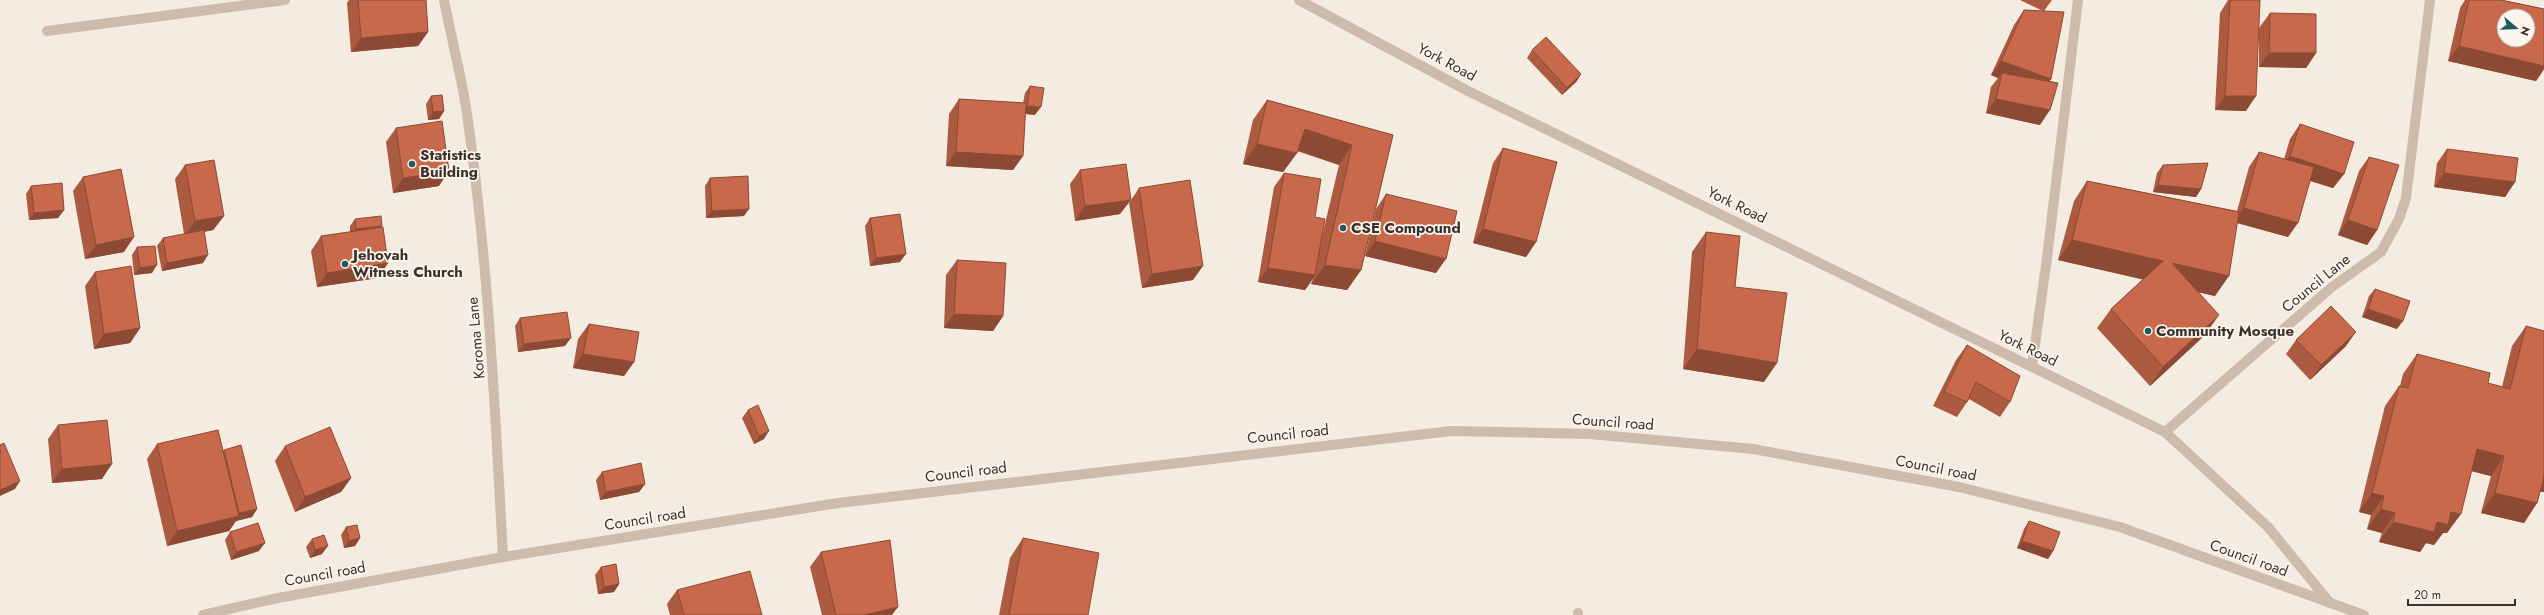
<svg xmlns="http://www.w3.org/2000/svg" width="2544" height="615" font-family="Jost,sans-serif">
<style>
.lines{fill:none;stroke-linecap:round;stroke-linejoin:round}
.minor{stroke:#cdbbac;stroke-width:10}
.wall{fill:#ac5a40}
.shaded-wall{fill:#8c4a34}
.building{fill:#c8694b;stroke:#8c4a34;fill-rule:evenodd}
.poi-dot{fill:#1f5a5e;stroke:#fbf5ee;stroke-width:1.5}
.labels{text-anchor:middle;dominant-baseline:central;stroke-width:3.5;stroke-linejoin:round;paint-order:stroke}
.street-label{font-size:15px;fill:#3b302b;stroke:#fbf5ee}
.poi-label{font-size:15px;font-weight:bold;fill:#3b302b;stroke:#fbf5ee;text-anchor:start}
</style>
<rect width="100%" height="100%" fill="#f4ebe1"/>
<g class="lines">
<g class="minor">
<path d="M444,0C451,36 460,71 466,107C488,256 495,407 503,557"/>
<path d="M1299,0L1468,91L2165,432L2268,527L2330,603"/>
<path d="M47,31L285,0"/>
<path d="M2032,366L2047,258L2078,0"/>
<path d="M2165,432L2332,287L2381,252L2399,219L2406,198L2430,0"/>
<path d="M203,615L278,598L503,557L838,503L1451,431L1590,434L1753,449L1959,487L2120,527L2364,615"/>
<path d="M1578,615V613"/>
</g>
</g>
<g class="wall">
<path d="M349,0H426L428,32L418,46L351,52L347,3Z"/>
<path d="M2020,0H2052L2044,11L2051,79L2049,82L2040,125L1986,113L1991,87L1998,78L1991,75L2014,25L2024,10L2043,11Z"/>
<path d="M2228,0H2260L2246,111L2215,110L2220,13Z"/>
<path d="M2465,0H2501L2544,9V69L2536,81L2448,61L2460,8Z"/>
<path d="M2270,13L2316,53L2306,68L2259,67V28Z"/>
<path d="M1532,50L1581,74L1576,82L1562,95L1527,58Z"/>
<path d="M1030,86L1035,115L1025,114L1023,156L1013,170L946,166L949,114L959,99L1023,103L1025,93Z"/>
<path d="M431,96L444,111L439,119L428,120L426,104Z"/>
<path d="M1267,100L1393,135L1361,270L1347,290L1311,284L1313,279L1305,290L1258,282L1274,187L1284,173L1315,217L1320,245L1339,165L1297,151V153L1283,172L1243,164L1253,120Z"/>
<path d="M2300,124L2344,174L2333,188L2310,181L2288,237L2237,223L2215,296L2198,292L2205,335L2150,386L2097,328L2111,309L2143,279L2058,260L2074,201L2087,181L2237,211L2249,167L2259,152L2284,159L2290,139Z"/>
<path d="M396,128L439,186L393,193L386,142Z"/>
<path d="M1503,148L1536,242L1526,257L1473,243L1493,163Z"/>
<path d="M2447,149L2515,182L2505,197L2434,187L2437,163Z"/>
<path d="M2369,157L2377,230L2367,245L2338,235L2359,171Z"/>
<path d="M185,165L224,216L213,230L204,232L203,263L162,271L157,246L163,238L184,234L175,179Z"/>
<path d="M2163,165L2201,189L2196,197L2153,192L2157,173Z"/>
<path d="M1080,170L1120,214L1075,221L1070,184Z"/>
<path d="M83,177L124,252L85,259L73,191Z"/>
<path d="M710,178L744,216L706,218L705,186Z"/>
<path d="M31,186L64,210L58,218L29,220L26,194Z"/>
<path d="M1139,188L1193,280L1142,288L1129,203Z"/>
<path d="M1386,194L1436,273L1365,256L1376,209Z"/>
<path d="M870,218L900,262L870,266L865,226Z"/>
<path d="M355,219L382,226L381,227L388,263L378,278L317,287L311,251L321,236L350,232V226Z"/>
<path d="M1706,232L1735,287L1764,382L1683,369L1692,252Z"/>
<path d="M137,247L152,273L134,275L132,255Z"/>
<path d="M957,260L1003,316L993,331L944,328L946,275Z"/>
<path d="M95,272L140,328L130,343L94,349L85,286Z"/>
<path d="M2375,289L2397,329L2362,317L2369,296Z"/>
<path d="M520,318L565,346L518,352L515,326Z"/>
<path d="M589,324L634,362L624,376L573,368L578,339Z"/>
<path d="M2526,326L2544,331V492H2540L2537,503L2524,523L2481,513L2491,476L2471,471L2447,533H2443L2434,545L2426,543L2420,552L2379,542L2382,533L2367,529L2371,515L2359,512L2385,406L2399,386H2400L2403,374L2417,354L2488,383L2502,387L2512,346Z"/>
<path d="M2296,340L2346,346L2310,380L2286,354Z"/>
<path d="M1967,345L2010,402L2000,417L1969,399L1957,417L1933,406L1956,360Z"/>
<path d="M748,410L764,439L754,444L742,418Z"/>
<path d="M58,425L102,479L52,483L48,439Z"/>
<path d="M157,444L223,450L257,509L252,517L236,521L229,531L167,546L147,459Z"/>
<path d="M285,446L351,478L341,492L295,512L275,461Z"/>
<path d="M602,472L645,484L639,492L600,500L596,480Z"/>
<path d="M2029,521L2053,551L2048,559L2017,548L2024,529Z"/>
<path d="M346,527L360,538L355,546L344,548L341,535Z"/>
<path d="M230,532L259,551L231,560L225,540Z"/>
<path d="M1023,538L1088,615H999L1010,558Z"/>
<path d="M312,539L322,554L310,558L306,547Z"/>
<path d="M821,552L892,615H822L810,567Z"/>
<path d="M601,567L619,584L614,592L598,594L595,575Z"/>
<path d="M677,590L762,615H670L667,604Z"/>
</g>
<g class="shaded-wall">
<path d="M428,32L418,46L351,52L361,38Z"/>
<path d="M2459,46L2544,66V69L2536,81L2448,61Z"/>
<path d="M2269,53H2316L2306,68L2259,67Z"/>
<path d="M2001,61L2051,79L2040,94L2002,73L1998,78L1991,75Z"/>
<path d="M1581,74L1576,82L1562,95L1567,88Z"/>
<path d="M2225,96H2256L2246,111L2215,110Z"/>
<path d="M1996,99L2050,110L2040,125L1986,113Z"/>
<path d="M1027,106L1041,107L1035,115L1021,113Z"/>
<path d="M444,111L439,119L428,120L433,112Z"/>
<path d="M1305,129L1352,145L1339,165L1291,148Z"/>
<path d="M1257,144L1297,153L1283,172L1243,164Z"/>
<path d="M956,152L1023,156L1013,170L946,166Z"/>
<path d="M2290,156L2344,174L2333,188L2280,171Z"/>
<path d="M449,171L439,186L393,193L403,178Z"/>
<path d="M2444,173L2515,182L2505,197L2434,187Z"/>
<path d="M2158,185L2201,189L2196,197L2153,192Z"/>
<path d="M1131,200L1120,214L1075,221L1085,206Z"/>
<path d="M2244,208L2298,223L2288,237L2234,222Z"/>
<path d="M749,209L744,216L706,218L712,211Z"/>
<path d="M64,210L58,218L29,220L34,213Z"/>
<path d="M224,216L213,230L185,235L195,221Z"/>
<path d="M2348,220L2377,230L2367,245L2338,235Z"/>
<path d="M382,226L376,234L351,237L356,229Z"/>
<path d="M1483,229L1536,242L1526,257L1473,243Z"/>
<path d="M134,237L124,252L85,259L96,245Z"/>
<path d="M2072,240L2163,261L2149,281L2058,260Z"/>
<path d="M1375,241L1446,259L1436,273L1365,256Z"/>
<path d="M906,254L900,262L870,266L876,258Z"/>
<path d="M208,255L203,263L162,271L167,263Z"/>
<path d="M388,263L378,278L317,287L327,273Z"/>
<path d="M2172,263L2229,276L2215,296L2158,283Z"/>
<path d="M157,265L152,273L134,275L140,268Z"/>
<path d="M1325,265L1361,270L1347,290L1311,284Z"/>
<path d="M1203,266L1193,280L1142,288L1152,274Z"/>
<path d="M1268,268L1315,275L1305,290L1258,282Z"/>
<path d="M2368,309L2403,321L2397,329L2362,317Z"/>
<path d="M954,314L1003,316L993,331L944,328Z"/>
<path d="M2219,315L2205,335L2150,386L2163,367Z"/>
<path d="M140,328L130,343L94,349L104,334Z"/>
<path d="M2356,332L2346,346L2310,380L2321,365Z"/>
<path d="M571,338L565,346L518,352L524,344Z"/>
<path d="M1697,349L1777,363L1764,382L1683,369Z"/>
<path d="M583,354L634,362L624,376L573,368Z"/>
<path d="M769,431L764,439L754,444L759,436Z"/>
<path d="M2477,449L2504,456L2491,476L2463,469Z"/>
<path d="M112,464L102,479L52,483L62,469Z"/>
<path d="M2544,472V492L2532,489Z"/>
<path d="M351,478L341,492L295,512L305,497Z"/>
<path d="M20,481L15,489L0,496V490Z"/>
<path d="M645,484L639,492L600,500L606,492Z"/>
<path d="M2372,493L2384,496L2371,515L2359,512Z"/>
<path d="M2495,493L2537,503L2524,523L2481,513Z"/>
<path d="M257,509L252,517L236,521L229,531L167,546L177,531L237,517L239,513Z"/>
<path d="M2381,509L2395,513L2382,533L2367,529Z"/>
<path d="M2451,512L2461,514L2447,533H2443L2434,545L2426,543L2420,552L2379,542L2393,522H2437Z"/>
<path d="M360,538L355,546L344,548L349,541Z"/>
<path d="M2022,541L2053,551L2048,559L2017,548Z"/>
<path d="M265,543L259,551L231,560L236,552Z"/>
<path d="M328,546L322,554L310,558L315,550Z"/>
<path d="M619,584L614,592L598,594L604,587Z"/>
<path d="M898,607L892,615H864Z"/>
</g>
<g class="building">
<path d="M358,0H426L428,32L361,38Z"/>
<path d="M2230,0H2260L2256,96H2225Z"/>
<path d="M2469,0H2501L2544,9V66L2459,46ZM2504,16H2528V40H2504Z"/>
<path d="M2024,10L2064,12L2051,79L2001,61Z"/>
<path d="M2270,13L2316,14V53H2269Z"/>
<path d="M1546,37L1581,74L1567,88L1532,50Z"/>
<path d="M2002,73L2058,83L2050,110L1996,99Z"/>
<path d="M1030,86L1044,88L1041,107L1027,106Z"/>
<path d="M442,95L444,111L433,112L431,96Z"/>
<path d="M959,99L1026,103L1023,156L956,152Z"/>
<path d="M1267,100L1393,135L1361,270L1325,265L1352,145L1305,129L1297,153L1257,144Z"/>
<path d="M442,121L449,171L403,178L396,128Z"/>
<path d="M2300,124L2354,142L2344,174L2290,156Z"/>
<path d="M1503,148L1557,162L1536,242L1483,229Z"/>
<path d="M2447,149L2518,158L2515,182L2444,173Z"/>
<path d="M2259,152L2314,167L2298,223L2244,208Z"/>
<path d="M2369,157L2399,165L2377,230L2348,220Z"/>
<path d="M214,160L224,216L195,221L185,165Z"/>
<path d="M2208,163L2201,189L2158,185L2163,165Z"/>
<path d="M1126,164L1131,200L1085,206L1080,170Z"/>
<path d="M121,169L134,237L96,245L83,177Z"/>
<path d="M1284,173L1321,179L1315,217L1325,219L1315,275L1268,268Z"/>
<path d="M748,176L749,209L712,211L710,178Z"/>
<path d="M1190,180L1203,266L1152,274L1139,188Z"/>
<path d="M2087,181L2239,212L2229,276L2172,263L2219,315L2163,367L2111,309L2163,261L2072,240Z"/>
<path d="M62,183L64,210L34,213L31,186Z"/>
<path d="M1386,194L1457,211L1446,259L1375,241Z"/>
<path d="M900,214L906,254L876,258L870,218Z"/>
<path d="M381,216L382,226L356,229L355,219Z"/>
<path d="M383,227L388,263L327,273L321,236Z"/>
<path d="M204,230L208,255L167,263L163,238Z"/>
<path d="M1706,232L1740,236L1735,287L1787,293L1777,363L1697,349Z"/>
<path d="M155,246L157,265L140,268L137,247Z"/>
<path d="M957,260L1006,263L1003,316L954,314Z"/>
<path d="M131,266L140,328L104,334L95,272Z"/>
<path d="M2375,289L2410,301L2403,321L2368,309Z"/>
<path d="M2331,306L2356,332L2321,365L2296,340Z"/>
<path d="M567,312L571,338L524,344L520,318Z"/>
<path d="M589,324L639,332L634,362L583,354Z"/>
<path d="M2526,326L2544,331V477L2537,503L2495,493L2504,456L2477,449L2461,514L2451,512L2448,525L2437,522L2434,532L2393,522L2395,513L2381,509L2384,496L2372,493L2399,386L2408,388L2417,354L2490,373L2488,383L2510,389Z"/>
<path d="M1967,345L2020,376L2010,402L1976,382L1967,402L1944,392Z"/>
<path d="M758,405L769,431L759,436L748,410Z"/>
<path d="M107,420L112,464L62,469L58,425Z"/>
<path d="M330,427L351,478L305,497L285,446Z"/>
<path d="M218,430L239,516L177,531L157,444Z"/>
<path d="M4,443L20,481L0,490V445Z"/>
<path d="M241,445L257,509L239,513L224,450Z"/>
<path d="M641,463L645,484L606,492L602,472Z"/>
<path d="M2029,521L2060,532L2053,551L2022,541Z"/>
<path d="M258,523L265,543L236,552L230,532Z"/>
<path d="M357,525L360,538L349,541L346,527Z"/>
<path d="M324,535L328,546L315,550L312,539Z"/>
<path d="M1023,538L1099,553L1088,615H1009Z"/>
<path d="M890,540L898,607L864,615H836L821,552Z"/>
<path d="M616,564L619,584L604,587L601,567Z"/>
<path d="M750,571L762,615H684L677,590Z"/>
</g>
<g class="poi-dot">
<circle cx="412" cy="164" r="4"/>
<circle cx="1343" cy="228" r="4"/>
<circle cx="345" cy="264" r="4"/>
<circle cx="2148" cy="331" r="4"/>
</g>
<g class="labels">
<g class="street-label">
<text transform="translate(1447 62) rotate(28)">York Road</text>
<text transform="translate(1737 205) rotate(26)">York Road</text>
<text transform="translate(2316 283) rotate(-39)">Council Lane</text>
<text transform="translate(476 338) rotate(-95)">Koroma Lane</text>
<text transform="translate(2028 348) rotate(26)">York Road</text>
<text transform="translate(1613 422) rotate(4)">Council road</text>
<text transform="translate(1288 434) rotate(-6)">Council road</text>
<text transform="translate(1936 468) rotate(11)">Council road</text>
<text transform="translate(966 472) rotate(-7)">Council road</text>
<text transform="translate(645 519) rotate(-9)">Council road</text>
<text transform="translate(2249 558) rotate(20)">Council road</text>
<text transform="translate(325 574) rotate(-10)">Council road</text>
</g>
<g class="poi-label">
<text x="420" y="155">Statistics<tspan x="420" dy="17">Building</tspan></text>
<text x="1351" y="228">CSE Compound</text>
<text x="353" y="255">Jehovah<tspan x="353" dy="17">Witness Church</tspan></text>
<text x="2156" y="331">Community Mosque</text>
</g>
</g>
<g transform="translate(2516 28) rotate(109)"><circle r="19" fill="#fbf5ee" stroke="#aea6a0"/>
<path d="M0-3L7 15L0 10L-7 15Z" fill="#1f5a5e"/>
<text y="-6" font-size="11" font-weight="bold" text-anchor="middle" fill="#3b302b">N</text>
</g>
<path d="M2408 599v6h107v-6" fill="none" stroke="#3b302b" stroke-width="2"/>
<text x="2414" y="599" font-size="12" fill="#3b302b" stroke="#fbf5ee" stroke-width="3" paint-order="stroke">20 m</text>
</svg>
